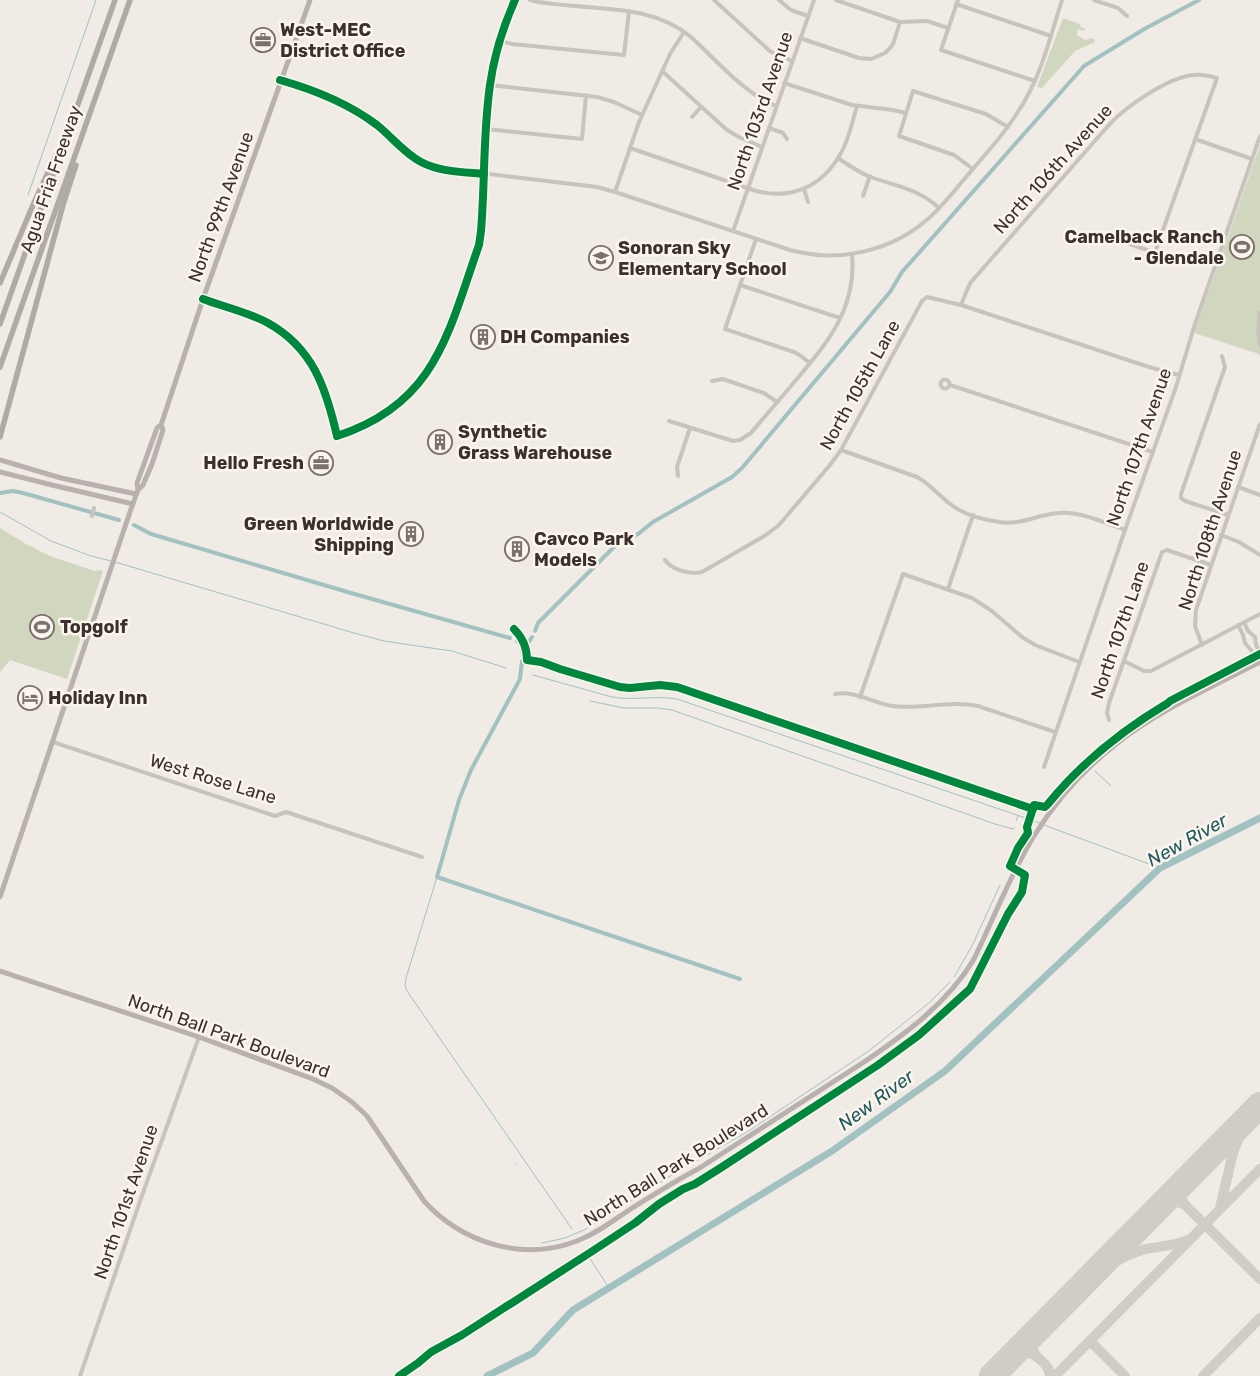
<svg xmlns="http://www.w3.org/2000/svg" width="1260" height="1376" font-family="Rubik,sans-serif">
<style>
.grass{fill:#d1d6bf}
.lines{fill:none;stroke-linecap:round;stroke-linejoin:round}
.stream{stroke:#a1c2c1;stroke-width:1}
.canal{stroke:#a1c2c1;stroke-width:4}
.river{stroke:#a1c2c1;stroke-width:7}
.taxiway{stroke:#d0ccc6;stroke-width:10}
.runway{stroke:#d0ccc6;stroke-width:26}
.minor{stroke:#c9c3be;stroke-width:4}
.major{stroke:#b8b1ad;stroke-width:5}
.highway{stroke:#afaaa4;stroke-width:5.5}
.cycleway-casing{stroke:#fbf5ee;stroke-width:11}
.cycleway{stroke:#00873e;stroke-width:8}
.labels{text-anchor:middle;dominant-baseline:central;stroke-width:5;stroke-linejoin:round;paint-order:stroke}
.poi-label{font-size:18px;font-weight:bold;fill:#3b302b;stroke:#fbf5ee;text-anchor:start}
.street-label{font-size:18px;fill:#3b302b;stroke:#fbf5ee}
.water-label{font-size:19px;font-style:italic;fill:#1f5a5e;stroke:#fbf5ee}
</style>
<rect width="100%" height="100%" fill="#f0ebe5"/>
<g class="grass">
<path d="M1063,18L1080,24V26L1085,29L1084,31L1078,29L1077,35L1085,40L1091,38L1094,39L1095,42L1075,51L1042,88L1037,87Z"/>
<path d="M1260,145V356L1259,354L1194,333Z"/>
<path d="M0,528L26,544L50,556L95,571L99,570L103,571L67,679L10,660L0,672Z"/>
</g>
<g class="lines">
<g class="stream">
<path d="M28,195L96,0"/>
<path d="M0,512L51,541L91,556L111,561"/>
<path d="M115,562L354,633L384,641L452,651L506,668"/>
<path d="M533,675L612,697C633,701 655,695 677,699L1040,823"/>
<path d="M590,701L624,708H658L672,710L995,824L1013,829L1014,828"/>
<path d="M1095,771L1111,786"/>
<path d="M1016,821L1018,816"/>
<path d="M1044,825L1160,868"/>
<path d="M437,877L406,978L405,985L407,991L572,1229"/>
<path d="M954,977L972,946L1000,885"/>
<path d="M515,1164L516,1163"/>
<path d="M686,1167L747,1132L870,1050L929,1003L950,982"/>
<path d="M542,1243L565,1238L586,1229L680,1170"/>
<path d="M589,1257L609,1288"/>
</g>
<g class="canal">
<path d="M0,493L13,491L23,493L119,520"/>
<path d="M134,525L151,534L351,593L510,638"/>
<path d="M629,539L638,534L653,522L732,477L742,468L890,292L902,272L1084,66L1146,28L1199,0"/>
<path d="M535,631L538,623L617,544L625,541"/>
<path d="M517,641L521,644L522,651"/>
<path d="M527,645L532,637"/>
<path d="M522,661L520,679L471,770L459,800L437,877L740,979"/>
</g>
<path class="river" d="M487,1376L533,1353L573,1310L832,1151L945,1071L1160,868L1260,818"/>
<g class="taxiway">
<path d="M1173,1193L1260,1279"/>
<path d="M1184,1204C1179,1195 1182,1188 1186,1179"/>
<path d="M1220,1208L1233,1153L1241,1133L1260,1106"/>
<path d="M1155,1211C1165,1203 1172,1198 1183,1204"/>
<path d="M1086,1280C1105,1268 1123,1255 1146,1249C1159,1246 1175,1246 1188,1240"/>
<path d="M1035,1332C1025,1363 1048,1355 1050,1376"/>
<path d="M1090,1341L1125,1376"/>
<path d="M1010,1358C1020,1352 1027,1350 1037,1357"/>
<path d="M1055,1376L1260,1169"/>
<path d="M1203,1376L1260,1318"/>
</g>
<path class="runway" d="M992,1376L1260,1105"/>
<g class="minor">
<path d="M530,0C541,3 553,4 564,5C610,10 654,7 691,37C716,60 745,94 776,106"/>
<path d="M714,0L771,52L792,61"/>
<path d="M779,0L791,10L808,16"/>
<path d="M836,0L900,22L927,21L948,28"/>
<path d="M958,0L941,50L1035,81"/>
<path d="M1094,0L1118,8L1127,16"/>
<path d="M956,4L1051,36"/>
<path d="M800,38L859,58L871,59L885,53L890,48L893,44L900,22"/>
<path d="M500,41L512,44L624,55L629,11"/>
<path d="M662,71L727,130L739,137L762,147"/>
<path d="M280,80C310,89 341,99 366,117C391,135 407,158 438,168L597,187L615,192L790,250C838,263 891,252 929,218C945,204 958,186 972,170C993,146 1014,122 1029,93C1044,64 1052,31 1062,0"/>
<path d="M784,83L852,105L893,110L906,113"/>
<path d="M490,85L597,97L614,102L642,115"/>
<path d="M692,117L701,107"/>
<path d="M769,128L783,133L787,139"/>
<path d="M486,129L582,139L586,95"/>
<path d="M1195,139L1252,159"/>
<path d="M630,148L756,191C796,201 827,183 844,147C850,134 853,119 857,106"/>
<path d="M838,158C848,165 857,171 868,176C894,186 918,188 939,208"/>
<path d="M973,169L954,155L899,136L913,91L986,114L1008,127"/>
<path d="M804,189L808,202"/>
<path d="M615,192L639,122L670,54L684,32"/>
<path d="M863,196L870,176"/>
<path d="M733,231L814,0"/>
<path d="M756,239L725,329L794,352L801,356L810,363"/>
<path d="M740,285L840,318"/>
<path d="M203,299C224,307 248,312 268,323C313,348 326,388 337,436C436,404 448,333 479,245L481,231C485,183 483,133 490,85C494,56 503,27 515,0"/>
<path d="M961,305L967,290L971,282L1108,126C1125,107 1168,77 1194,75C1202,74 1209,76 1217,78L1159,241L1155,253L1102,234"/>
<path d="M1260,313L1258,330L1260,345"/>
<path d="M1222,356L1225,367L1181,494V498L1185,501L1228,515"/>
<circle cx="945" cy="384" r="4.5"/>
<path d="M712,381L723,379L764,393L777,402"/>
<path d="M950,385L1153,452"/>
<path d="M669,421L733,441L740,440L751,433C766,415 781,398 796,380C828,342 857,308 852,254"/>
<path d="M841,450L917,477C932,485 943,501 959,510C970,516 986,520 999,522C1020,526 1038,514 1059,513C1081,511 1104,523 1125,530"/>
<path d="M678,476L677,467L690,428"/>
<path d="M1238,487L1260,495"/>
<path d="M92,516L94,508"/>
<path d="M1221,535L1239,542L1260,555"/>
<path d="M665,560C672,570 691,575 702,572L766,535L779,525L830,465L841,450L922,301L927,297L961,305L1149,367L1179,375"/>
<path d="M948,589L973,515"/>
<path d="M1244,622L1248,631L1255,637L1256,645L1260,653"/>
<path d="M1238,625L1243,635L1245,643L1260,661"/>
<path d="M1202,645L1195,626L1196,610L1260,424"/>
<path d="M1124,661L1144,671H1151L1260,614"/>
<path d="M835,694C854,690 873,703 892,706C921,710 949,700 978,706L1055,732"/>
<path d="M860,697L903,574L972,598L992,611L1022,637L1035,645L1079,662"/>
<path d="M1109,720L1107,713L1109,703L1162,552L1167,550L1211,565"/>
<path d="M53,742L275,816L286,812L422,857"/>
<path d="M1044,767L1125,530L1176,387L1194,327L1260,136"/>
<path d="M80,1376L139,1204L199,1037"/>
</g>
<g class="major">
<path d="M0,460L61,478L136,494"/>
<path d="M0,472L52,485L133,504"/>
<path d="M138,490L137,483L157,428L161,425L203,299L310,0"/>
<path d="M0,897L131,509L138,490L143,485L152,464L163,430L161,425"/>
<path d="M0,971L199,1037L313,1079L332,1088L352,1102L367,1116L424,1201C462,1243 523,1262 577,1241C595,1234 610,1223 626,1212C650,1197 673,1182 698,1169L864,1062C905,1034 948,1003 974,959C994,918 1010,875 1034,836C1055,802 1083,770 1115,745C1157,711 1212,687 1260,662"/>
</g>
<g class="highway">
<path d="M0,283L33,205L57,153"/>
<path d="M0,324L115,0"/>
<path d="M0,367L130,0"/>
<path d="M0,437L63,205L76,165"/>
</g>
<defs>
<g id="cycleway">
<path d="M280,80C315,90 348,103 377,125C392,137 404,153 421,162C440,172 463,172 484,174"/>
<path d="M203,299C224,307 248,312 268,323C313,348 326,388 337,436C436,404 448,333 479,245L481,231C485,183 483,133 490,85C494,56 503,27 515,0"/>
<path d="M514,629C523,638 527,647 527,660L541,662L560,669L620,687L630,688L660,685L677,687L1033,809"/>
<path d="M399,1376L418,1363L431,1352L462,1335L591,1252L635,1223L659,1204L683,1189L695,1184L722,1167L878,1065L919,1035L970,989L1008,914L1022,892L1025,875L1010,866L1018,848L1028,833L1027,827L1034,805L1045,807L1048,804C1082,762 1121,731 1168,703L1170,701L1260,654"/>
</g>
</defs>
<use href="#cycleway" class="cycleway-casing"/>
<use href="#cycleway" class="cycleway"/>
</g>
<defs>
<symbol id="office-ring" viewBox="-11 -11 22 22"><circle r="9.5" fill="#fbf5ee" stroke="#7a716c" stroke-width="1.5"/><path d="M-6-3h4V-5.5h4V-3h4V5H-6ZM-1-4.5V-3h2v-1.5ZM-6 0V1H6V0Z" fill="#7a716c"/></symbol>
<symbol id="stadium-ring" viewBox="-11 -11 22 22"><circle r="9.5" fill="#fbf5ee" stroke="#7a716c" stroke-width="1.5"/><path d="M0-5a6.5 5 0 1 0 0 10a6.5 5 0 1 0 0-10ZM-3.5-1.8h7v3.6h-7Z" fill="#7a716c"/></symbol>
<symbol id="school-ring" viewBox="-11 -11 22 22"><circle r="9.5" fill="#fbf5ee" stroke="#7a716c" stroke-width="1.5"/><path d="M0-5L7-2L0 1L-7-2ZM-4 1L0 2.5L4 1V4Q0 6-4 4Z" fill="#7a716c"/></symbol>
<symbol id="building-ring" viewBox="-11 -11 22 22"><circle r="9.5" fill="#fbf5ee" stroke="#7a716c" stroke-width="1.5"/><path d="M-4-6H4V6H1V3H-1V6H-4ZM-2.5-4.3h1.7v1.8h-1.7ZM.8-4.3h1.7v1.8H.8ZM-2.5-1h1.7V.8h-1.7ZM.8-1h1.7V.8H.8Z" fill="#7a716c"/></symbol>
<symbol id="hotel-ring" viewBox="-11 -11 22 22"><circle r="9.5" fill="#fbf5ee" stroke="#7a716c" stroke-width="1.5"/><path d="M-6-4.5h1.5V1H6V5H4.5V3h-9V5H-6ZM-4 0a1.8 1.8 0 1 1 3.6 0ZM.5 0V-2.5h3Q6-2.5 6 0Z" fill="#7a716c"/></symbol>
</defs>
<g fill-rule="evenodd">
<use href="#office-ring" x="249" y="26" width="28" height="28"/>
<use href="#stadium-ring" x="1228" y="233" width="28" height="28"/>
<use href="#school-ring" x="587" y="244" width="28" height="28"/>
<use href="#building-ring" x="469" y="323" width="28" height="28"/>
<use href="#building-ring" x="426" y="428" width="28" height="28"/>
<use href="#office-ring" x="307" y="449" width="28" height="28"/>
<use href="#building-ring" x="397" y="520" width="28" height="28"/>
<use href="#building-ring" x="503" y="535" width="28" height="28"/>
<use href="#stadium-ring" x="28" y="613" width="28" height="28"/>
<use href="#hotel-ring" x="16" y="684" width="28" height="28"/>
</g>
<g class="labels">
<g class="poi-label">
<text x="280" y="30">West-MEC<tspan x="280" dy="21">District Office</tspan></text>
<text x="1224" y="237" text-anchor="end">Camelback Ranch<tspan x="1224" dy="21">- Glendale</tspan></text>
<text x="618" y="248">Sonoran Sky<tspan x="618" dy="21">Elementary School</tspan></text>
<text x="500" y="337">DH Companies</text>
<text x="458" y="432">Synthetic<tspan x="458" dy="21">Grass Warehouse</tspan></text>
<text x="304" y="463" text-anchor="end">Hello Fresh</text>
<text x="394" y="524" text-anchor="end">Green Worldwide<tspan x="394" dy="21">Shipping</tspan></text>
<text x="534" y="539">Cavco Park<tspan x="534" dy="21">Models</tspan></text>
<text x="60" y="627">Topgolf</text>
<text x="48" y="698">Holiday Inn</text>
</g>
<g class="street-label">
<text transform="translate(760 111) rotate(-71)">North 103rd Avenue</text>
<text transform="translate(1053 169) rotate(-48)">North 106th Avenue</text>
<text transform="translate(51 179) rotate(-71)">Agua Fria Freeway</text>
<text transform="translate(221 207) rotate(-70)">North 99th Avenue</text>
<text transform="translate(860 385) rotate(-61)">North 105th Lane</text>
<text transform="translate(1139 447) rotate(-71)">North 107th Avenue</text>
<text transform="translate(1210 530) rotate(-72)">North 108th Avenue</text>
<text transform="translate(1120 630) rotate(-71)">North 107th Lane</text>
<text transform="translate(213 779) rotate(17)">West Rose Lane</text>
<text transform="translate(229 1036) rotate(20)">North Ball Park Boulevard</text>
<text transform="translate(676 1165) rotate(-32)">North Ball Park Boulevard</text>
<text transform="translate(126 1202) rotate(-71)">North 101st Avenue</text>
</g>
<g class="water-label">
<text transform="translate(1187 840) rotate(-29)">New River</text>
<text transform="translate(876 1100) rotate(-36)">New River</text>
</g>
</g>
</svg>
